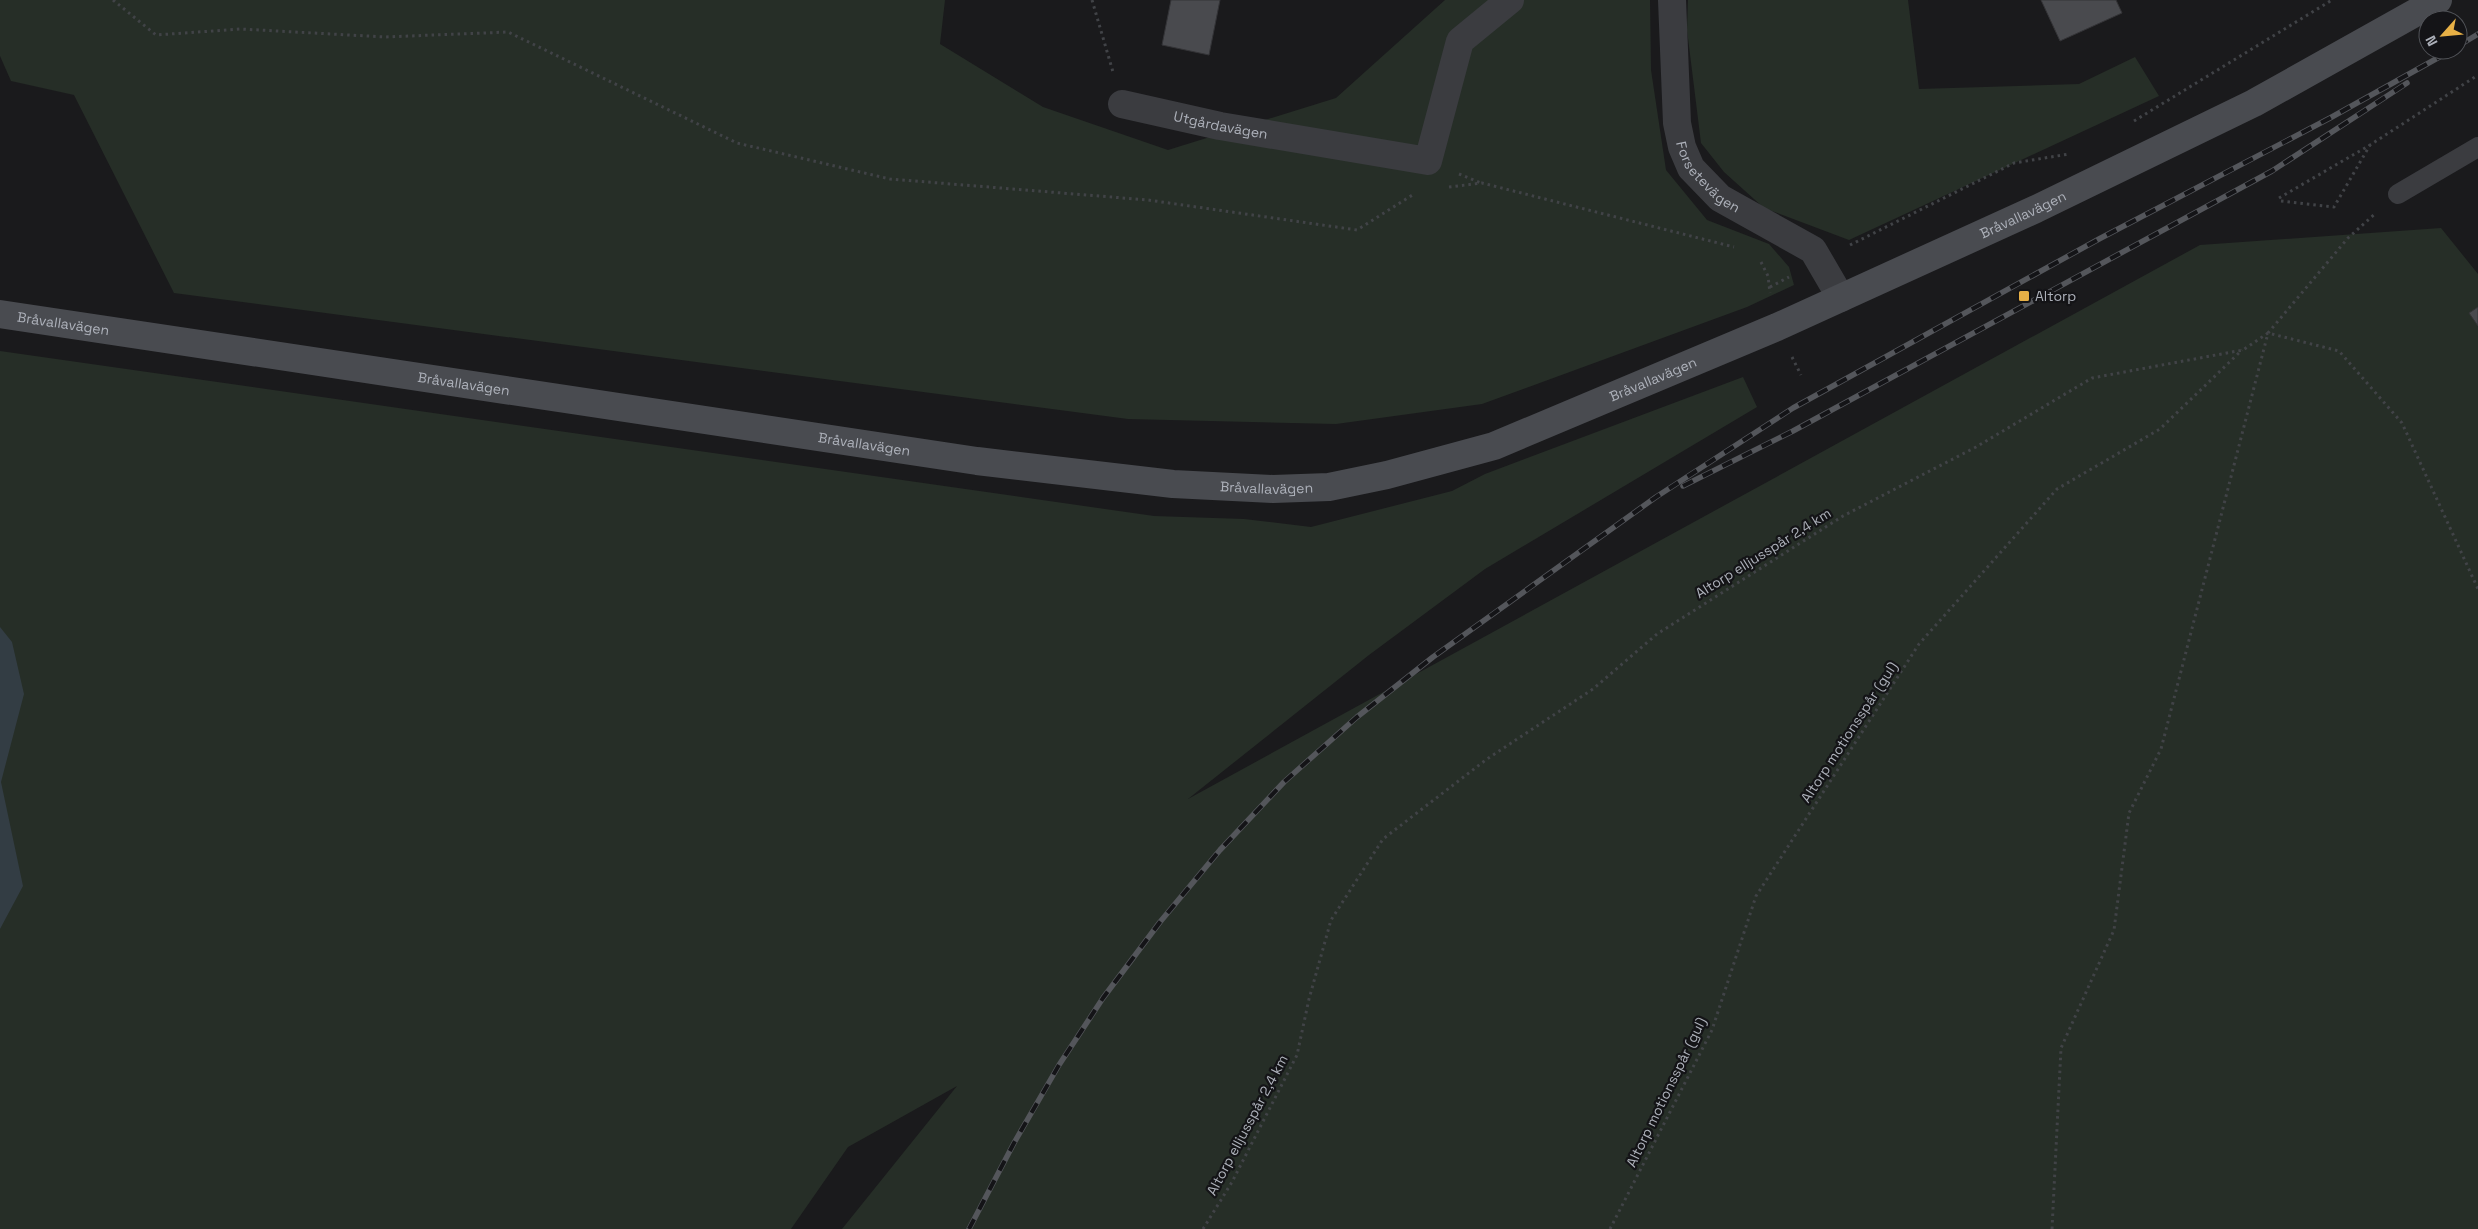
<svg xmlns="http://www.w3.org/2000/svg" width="2478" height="1229" font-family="'Space Grotesk',sans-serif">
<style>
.green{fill:#262e27}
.water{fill:#333d44}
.building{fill:#494a4e;stroke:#343437}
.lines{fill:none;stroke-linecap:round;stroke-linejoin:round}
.path{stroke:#414347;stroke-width:3;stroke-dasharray:2.5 4;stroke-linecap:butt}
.lane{stroke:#3b3c40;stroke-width:20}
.street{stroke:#3b3c40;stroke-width:28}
.secondary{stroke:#494b50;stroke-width:28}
.rail-casing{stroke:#54565b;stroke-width:5.5}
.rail{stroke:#141417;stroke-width:4;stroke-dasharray:11;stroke-linecap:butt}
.poi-dot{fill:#e7b046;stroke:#141417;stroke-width:2}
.labels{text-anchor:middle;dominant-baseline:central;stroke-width:4.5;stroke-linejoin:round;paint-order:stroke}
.street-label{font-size:14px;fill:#adb1ba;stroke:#141417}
.poi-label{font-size:14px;fill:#adb1ba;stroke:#141417;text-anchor:start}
</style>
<rect width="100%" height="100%" fill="#1a1a1c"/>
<g class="green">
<path d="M0,0H945L940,44L1043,107L1168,150L1336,98L1445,0H1650L1651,70L1666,170L1707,220L1769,244L1789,267L1794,285L1747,307L1482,404L1336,424L1128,419L174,293L74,95L11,81L0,56Z"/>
<path d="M1688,0H1908L1919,89L2079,84L2135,57L2159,96L1849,240L1764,208L1724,172L1701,143L1687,30Z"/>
<path d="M2441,228L2478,274V1229H842L957,1086L848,1147L791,1229H0V351L1154,516L1244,519L1311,527L1452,491L1485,474L1743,377L1757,407L1485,569L1369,655L1188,799L2200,245Z"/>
</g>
<path class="water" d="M0,627L12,642L24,694L1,782L23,886L0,929Z"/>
<g class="building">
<path d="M1171,0H1220L1209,55L1162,45Z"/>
<path d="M2041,0H2116L2122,13L2060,41Z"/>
<path d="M2478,307V326L2469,313Z"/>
</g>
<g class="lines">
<g class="path">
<path d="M113,0L156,35L241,29L385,37L508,32L737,143L890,179L1148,200L1357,230L1414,194"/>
<path d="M1092,0L1113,72"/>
<path d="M2134,121L2332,0"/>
<path d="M1459,174L1481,183"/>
<path d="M1449,187L1482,183L1734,247"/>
<path d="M2279,198L2370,145L2478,75"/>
<path d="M2281,201L2334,207L2370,145"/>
<path d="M1850,245L2014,163L2069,154"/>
<path d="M1761,262L1768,276L1770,293"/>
<path d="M1770,287L1789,277"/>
<path d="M1792,357L1801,375"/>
<path d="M1203,1229L1232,1182L1297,1055L1309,999L1331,920L1383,839L1487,759L1593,689L1657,634L1843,516L1976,447L2092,378L2243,350L2268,333L2339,351L2402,423L2478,589"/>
<path d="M1610,1229L1712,1030L1756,896L1919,644L2057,489L2160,429L2242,350"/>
<path d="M2052,1229L2061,1048L2114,930L2129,813L2161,749L2268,333L2348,238L2376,213"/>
</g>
<path class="lane" d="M2398,194L2478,147"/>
<g class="street">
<path id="s1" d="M1672,0L1677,123L1682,147L1691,168L1720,198L1813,250L1841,298"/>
<path id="s2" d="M1122,104L1220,126L1428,161L1460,41L1510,0"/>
</g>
<path class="secondary" id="s3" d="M0,314L977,461L1173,484L1273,489L1329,487L1387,475L1494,446L1777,327L2036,209L2254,103L2438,0"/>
<defs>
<g id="rail">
<path d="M2458,46L2478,34"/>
<path d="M1683,486L1793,431L2272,171L2407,83"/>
<path d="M969,1229L1014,1143L1059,1065L1103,998L1160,922L1220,850L1284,782L1357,717L1433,657L1656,497L1793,408L2099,239L2330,118L2452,50"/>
</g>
</defs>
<use href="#rail" class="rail-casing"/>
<use href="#rail" class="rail"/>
</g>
<rect class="poi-dot" x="2018" y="290" width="12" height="12" rx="2.5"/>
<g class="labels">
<g class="street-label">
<text stroke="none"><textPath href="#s2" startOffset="101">Utgårdavägen</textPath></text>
<text stroke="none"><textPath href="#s1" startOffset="188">Forsetevägen</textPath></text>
<text stroke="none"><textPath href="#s3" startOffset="2089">Bråvallavägen</textPath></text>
<text stroke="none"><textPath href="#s3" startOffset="64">Bråvallavägen</textPath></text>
<text stroke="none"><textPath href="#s3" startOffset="1684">Bråvallavägen</textPath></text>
<text stroke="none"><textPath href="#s3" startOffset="469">Bråvallavägen</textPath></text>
<text stroke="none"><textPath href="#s3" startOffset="874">Bråvallavägen</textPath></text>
<text stroke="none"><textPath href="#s3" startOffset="1279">Bråvallavägen</textPath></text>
<text transform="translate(1763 553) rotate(-32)">Altorp elljusspår 2,4 km</text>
<text transform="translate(1849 732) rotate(-57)">Altorp motionsspår (gul)</text>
<text transform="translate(1666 1092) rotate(-64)">Altorp motionsspår (gul)</text>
<text transform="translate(1247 1125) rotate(-62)">Altorp elljusspår 2,4 km</text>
</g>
<g class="poi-label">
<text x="2035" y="296">Altorp</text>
</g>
</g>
<g transform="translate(2443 35) rotate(243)"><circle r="24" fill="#141417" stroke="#515358"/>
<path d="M0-4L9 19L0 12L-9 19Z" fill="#e7b046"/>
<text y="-8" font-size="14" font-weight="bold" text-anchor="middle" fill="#adb1ba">N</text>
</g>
</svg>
